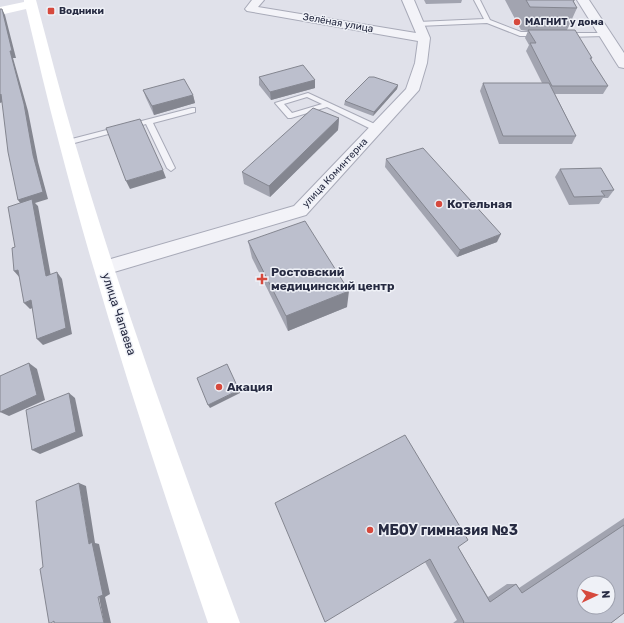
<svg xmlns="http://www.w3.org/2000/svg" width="624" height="623" font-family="Rubik,sans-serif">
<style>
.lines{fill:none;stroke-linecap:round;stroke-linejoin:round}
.service-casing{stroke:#a8aab8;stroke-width:2}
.minor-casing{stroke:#a8aab8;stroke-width:2}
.tertiary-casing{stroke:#a8aab8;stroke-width:2}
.service{fill:#f3f3f8;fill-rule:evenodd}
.minor{fill:#f3f3f8;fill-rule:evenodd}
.tertiary{fill:#f3f3f8;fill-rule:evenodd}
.secondary{fill:#fff;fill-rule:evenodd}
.wall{fill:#a2a4b0}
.shaded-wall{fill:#848690}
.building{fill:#bcbfcd;stroke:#848690;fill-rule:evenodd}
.poi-dot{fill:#d6493d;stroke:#eff1f7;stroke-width:1.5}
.labels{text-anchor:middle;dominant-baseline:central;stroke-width:3;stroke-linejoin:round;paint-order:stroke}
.far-poi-label{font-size:10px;font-weight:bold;fill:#272b42;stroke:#eff1f7;text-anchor:start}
.far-street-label{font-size:10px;fill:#272b42;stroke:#eff1f7}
.poi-label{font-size:12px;font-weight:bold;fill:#272b42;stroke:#eff1f7;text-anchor:start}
.street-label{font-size:12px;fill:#272b42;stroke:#eff1f7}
.near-poi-label{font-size:14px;font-weight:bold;fill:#272b42;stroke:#eff1f7;text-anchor:start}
</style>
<rect width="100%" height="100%" fill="#e0e1ea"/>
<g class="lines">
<defs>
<g id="service">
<path d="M474,0H480L490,20L521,32H539L542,34L539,36H520L487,23L418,26L415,24L418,22L484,19Z"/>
<path d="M604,33L606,34V36L565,37L562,35L565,33Z"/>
<path d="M308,93L379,126L380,128L376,130H373L327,107L291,118H288L275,103ZM307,97L322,104L292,113L284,104Z"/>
<path d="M192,108H195V112L153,123L175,168L171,171L167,168L146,124L67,145L63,143L64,141Z"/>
</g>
<path id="minor" d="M252,0H264L258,7L416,33L402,0H414L430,38L427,63L419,90L306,215L104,275L97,273L95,268L97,263L294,206L406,89L415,63L418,41L247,11L245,9Z"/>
<path id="tertiary" d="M577,0H589L624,53V68L619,67L617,64Z"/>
</defs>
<use href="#service" class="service-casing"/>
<use href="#minor" class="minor-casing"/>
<use href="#tertiary" class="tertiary-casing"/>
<use href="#service" class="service"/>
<use href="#minor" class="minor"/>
<use href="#tertiary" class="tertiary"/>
<path class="secondary" d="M24,0H36C49,48 61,96 75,143C123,305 181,465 240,623H208C154,465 101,305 59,143C47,99 37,54 26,9L0,15V7L24,2Z"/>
</g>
<g class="wall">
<path d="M424,0H462L461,3L426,4Z"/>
<path d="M505,0H574V2L577,8L567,30L592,58L591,60L608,86L603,94H555L576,136L572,144H499L480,91L483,83H542L526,51L529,45L525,38L528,31L521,30Z"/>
<path d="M259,77L315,80V88L271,100L259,85Z"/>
<path d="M398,85L397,89L373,116L344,105L345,101Z"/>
<path d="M143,90L193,95L195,103L154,115L146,98Z"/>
<path d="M339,118L338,130L270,197L244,184L242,172Z"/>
<path d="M386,159L497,242L457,257L385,167Z"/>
<path d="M560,169L614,190L608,198H603L599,204L569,205L555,177Z"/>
<path d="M248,241L347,307L288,331L252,258Z"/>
<path d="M275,503L458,547L488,597L507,584H516L519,588L624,518V613L611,623H453L457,620L425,562Z"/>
</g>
<g class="shaded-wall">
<path d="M2,9L5,15L16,58H13L28,111L38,162L48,199L35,203L38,206L52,282L46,276L23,207L18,200L33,155L10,51Z"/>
<path d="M315,80V88L271,100L270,92Z"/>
<path d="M398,85L397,89L373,116L374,112Z"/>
<path d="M1,94L5,101L0,103V95Z"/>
<path d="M193,95L195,103L154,115L152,106Z"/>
<path d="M339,118L338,130L270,197L269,186Z"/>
<path d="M163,170L166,178L130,189L126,181Z"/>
<path d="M501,234L497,242L457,257L460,250Z"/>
<path d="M18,270L20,278L14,271Z"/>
<path d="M57,272L62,279L72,334L43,345L37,339Z"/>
<path d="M349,291L347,307L288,331L286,316Z"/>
<path d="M31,300L37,306L30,309L24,303Z"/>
<path d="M29,363L37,369L45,400L9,416L0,412Z"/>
<path d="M239,390L240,393L210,408L208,405Z"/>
<path d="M69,393L75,398L83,436L40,454L32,450Z"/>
<path d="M79,483L86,486L95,543L99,544L110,594L105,597L111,623H104L89,544Z"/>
</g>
<g class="building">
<path d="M526,0H574V1H573L577,8L530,7Z"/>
<path d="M0,9H2L12,51H10L24,104L33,155L43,192L18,200L8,152L1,94L0,95Z"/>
<path d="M528,30H575L592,58H590L608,86H552L530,43H536Z"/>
<path d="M303,65L315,80L270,92L259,77Z"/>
<path d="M369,77H374L398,85L374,112L345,101Z"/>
<path d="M184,79L193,95L152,106L143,90Z"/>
<path d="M483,83H549L576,136H503Z"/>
<path d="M313,108L339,118L269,186L242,172Z"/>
<path d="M140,119L163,170L126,181L106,128Z"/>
<path d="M423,148L501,234L460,250L386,159Z"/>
<path d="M601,168L614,190L601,191L605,196L574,197L560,169Z"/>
<path d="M32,199L46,276L57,272L66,328L37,339L31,300L24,303L18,270L14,271L12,248L15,247L8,207Z"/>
<path d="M305,221L349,291L286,316L248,241Z"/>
<path d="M29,363L37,395L0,412V376Z"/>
<path d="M227,364L239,390L208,405L197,378Z"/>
<path d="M69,393L76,432L32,450L26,410Z"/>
<path d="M405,435L468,540L458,547L490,602L516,584L522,593L624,525V613L611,623H463L464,622L430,559L325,622L275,503ZM584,583H608V607H584Z"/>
<path d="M79,483L89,544L92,542L103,595L98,597L104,623H54V621L51,623H49L40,569L43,567L36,501Z"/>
</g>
<g class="poi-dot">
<rect x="47" y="7" width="8" height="8" rx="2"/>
<circle cx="517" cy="22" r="4"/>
<circle cx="439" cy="204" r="4"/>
<path d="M260 273h4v4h4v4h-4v4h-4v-4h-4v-4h4z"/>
<circle cx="219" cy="387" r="4"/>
<circle cx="370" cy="530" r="4"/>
</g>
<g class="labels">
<g class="far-poi-label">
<text x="59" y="11">Водники</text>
<text x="525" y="22">МАГНИТ у дома</text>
</g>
<g class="far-street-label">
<text transform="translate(338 23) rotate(10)">Зелёная улица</text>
<text transform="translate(335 173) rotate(-47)">улица Коминтерна</text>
</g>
<g class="poi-label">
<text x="447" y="204">Котельная</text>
<text x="271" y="272">Ростовский<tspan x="271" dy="14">медицинский центр</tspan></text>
<text x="227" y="387">Акация</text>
</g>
<g class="street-label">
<text transform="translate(119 314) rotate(72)">улица Чапаева</text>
</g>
<g class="near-poi-label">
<text x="378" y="530">МБОУ гимназия №3</text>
</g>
</g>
<g transform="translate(596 595) rotate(86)"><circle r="19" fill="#eff1f7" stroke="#9fa2af"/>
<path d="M0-3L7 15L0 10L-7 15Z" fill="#d6493d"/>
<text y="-6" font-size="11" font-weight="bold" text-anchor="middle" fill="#272b42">N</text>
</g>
</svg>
